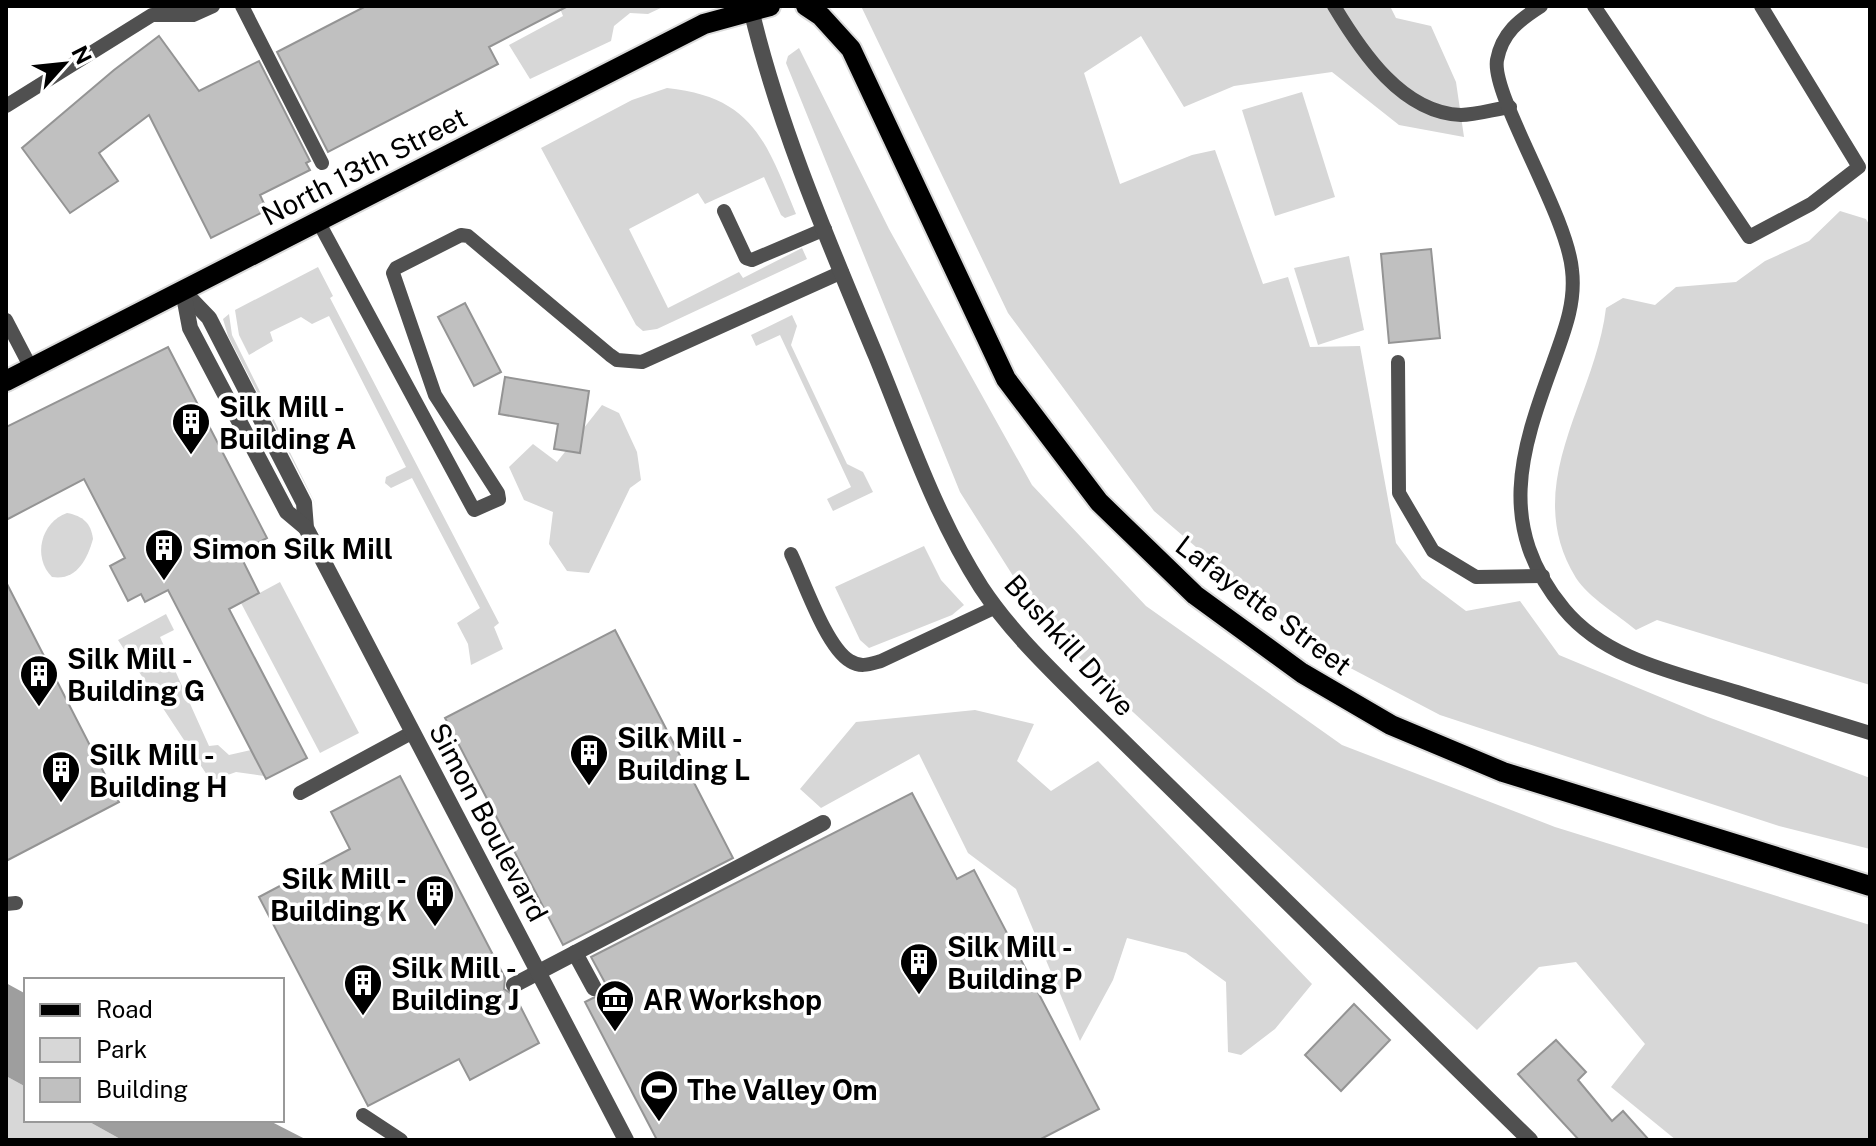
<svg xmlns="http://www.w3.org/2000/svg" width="1876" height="1146" font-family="'Public Sans',sans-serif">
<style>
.green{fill:#d7d7d7}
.water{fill:#9e9e9e}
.building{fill:#c0c0c0;stroke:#949494;stroke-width:2}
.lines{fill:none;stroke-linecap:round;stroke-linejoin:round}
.primary-casing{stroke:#dbdbdb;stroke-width:24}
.service{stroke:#505050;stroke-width:14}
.pedestrian{stroke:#505050;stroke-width:16}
.minor{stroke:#505050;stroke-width:16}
.tertiary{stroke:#505050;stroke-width:16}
.primary{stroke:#000;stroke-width:20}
.labels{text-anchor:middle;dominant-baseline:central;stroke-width:7;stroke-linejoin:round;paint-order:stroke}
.street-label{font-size:28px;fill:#000;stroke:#fff}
.poi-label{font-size:28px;font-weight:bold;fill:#000;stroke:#fff;text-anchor:start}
</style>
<rect width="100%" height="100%" fill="#fff"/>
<g class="green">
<path d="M559,6H665L648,14L630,13L614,26L611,41L530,79L509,45L563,16Z"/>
<path d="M861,6H1390L1396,18L1431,26L1456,82L1464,137L1399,125L1332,72L1234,86L1184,107L1141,36L1084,73L1120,184L1192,155L1215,150L1263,284L1288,277L1310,347L1360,346L1396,543L1422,578L1466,611L1520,601L1559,655L1708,717L1870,778V849L1779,826L1440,715L1316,650L1154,511L1008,313Z"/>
<path d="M799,48L889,229L1032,485L1146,606L1342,745L1555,827L1870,925V1140H1676L1611,1087L1645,1044L1576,962L1539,967L1477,1030L1107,688L1034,609L960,492L786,63L788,56Z"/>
<path d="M667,88C753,97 766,141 796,214L785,218L781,215L764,177L705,204L698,193L629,229L668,308L739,272L743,278L802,248L807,259L657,329L643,331L636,325L541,148L632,100Z"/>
<path d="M1302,92L1335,197L1275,216L1242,110Z"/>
<path d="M1840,211L1866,219L1870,226V685L1657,620L1636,630C1618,615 1588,597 1576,578C1519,485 1595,401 1606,308L1623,298L1655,305L1676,287L1736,282L1765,261L1809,241Z"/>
<path d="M1349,256L1364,330L1318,345L1294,268Z"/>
<path d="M318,267L333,296L330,298L499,623L494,627L503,649L471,665L468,644L457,623L480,608L412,478L391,488L385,483L386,477L406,467L329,316L312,324L301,317L270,332L273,341L249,355L239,335L235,310Z"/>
<path d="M229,314L232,335L317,507L228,336L223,319Z"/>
<path d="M792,315L797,326L791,345L847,464L863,472L873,492L833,511L827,499L851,487L780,335L756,346L751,335Z"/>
<path d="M602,405L619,413L637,452L641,480L630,488L589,573L567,571L549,544L553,512L524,500L509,467L533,444L557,462Z"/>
<path d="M67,513C83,516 91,523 93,539C87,560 76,581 52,577C32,557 41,522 67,513Z"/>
<path d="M924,546L941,580L964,605L952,615L869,648L860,640L835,587Z"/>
<path d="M280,582L359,733L320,753L241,603Z"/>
<path d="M166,614L174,630L160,637L209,746L218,745L229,755L251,750L264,776L236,772L211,781L118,640Z"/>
<path d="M975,710L1034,724L1017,761L1051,791L1098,761L1312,984L1275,1029L1241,1055L1228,1052L1226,982L1186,953L1127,938L1113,980L1080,1041L1016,889L968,853L919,754L821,808L800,789L856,722Z"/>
<path d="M6,1076L26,1087V1120H86L122,1140H6Z"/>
</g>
<g class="water">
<path d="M6,983L26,994V1087L6,1076Z"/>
<path d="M86,1120H268L307,1140H122Z"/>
</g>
<g class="building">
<path d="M366,6H568L489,47L498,64L328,152L277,52Z"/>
<path d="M159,36L199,91L259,61L310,161L306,163L310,170L260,195L267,210L211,238L149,115L99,153L118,181L70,213L22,148L114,70Z"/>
<path d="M1431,249L1440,338L1389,343L1381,254Z"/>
<path d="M465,303L501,372L474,386L438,317Z"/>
<path d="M168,347L267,538L239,553L259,593L229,609L307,758L266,779L168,590L145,602L141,594L128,601L110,566L125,558L84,479L6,520V427Z"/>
<path d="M505,377L589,391L580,453L554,449L558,424L499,414Z"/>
<path d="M6,582L119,802L6,861Z"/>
<path d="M615,630L733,858L563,945L445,718Z"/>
<path d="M400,776L505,978L504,989L515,996L539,1043L470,1080L459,1059L368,1106L259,897L350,849L331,812Z"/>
<path d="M912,793L957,879L974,870L1099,1109L1039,1140H657L585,1002L609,990L591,957Z"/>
<path d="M1354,1004L1390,1040L1341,1091L1305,1055Z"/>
<path d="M1556,1040L1586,1072L1578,1080L1612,1121L1623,1111L1649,1140H1579L1518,1074Z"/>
</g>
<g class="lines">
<defs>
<g id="primary">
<path d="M806,6L821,16L851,49L1006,379L1099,502L1195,595L1302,673L1391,725L1503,772L1870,886"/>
<path d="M6,381L704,24L770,6"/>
</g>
</defs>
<use href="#primary" class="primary-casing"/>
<g class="service">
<path d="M242,6L322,163"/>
<path d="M1334,6C1361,51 1402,113 1461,115C1476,115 1495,109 1510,107"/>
<path d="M1541,6C1519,20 1502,33 1497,60C1491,95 1567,214 1572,270C1576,303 1564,332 1553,363C1520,453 1496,526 1564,609C1606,660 1677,673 1737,692C1781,706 1826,719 1870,733"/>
<path d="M1594,6L1749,237L1811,204L1859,167L1761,6"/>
<path d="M6,106L152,15H193L213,6"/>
<path d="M724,211L746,258L752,260L825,229"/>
<path d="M318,221L474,510L499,499L498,493L435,395L393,273L396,268L461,235L468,236L610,355L617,360L642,362L842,272"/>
<path d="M6,320L31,368"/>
<path d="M1398,362L1399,493L1433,551L1476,577L1543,576"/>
<path d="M791,554C804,581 826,647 850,661C861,668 870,664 881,661L996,607"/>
<path d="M300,793L413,732"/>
<path d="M6,904L16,903"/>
<path d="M363,1115L401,1140"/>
</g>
<g class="pedestrian">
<path d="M575,953L594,988"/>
<path d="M514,985L823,823"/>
</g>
<g class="minor">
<path d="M183,291L209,318L304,503L306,528L626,1140"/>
<path d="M183,291L190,328L287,512L306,528"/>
</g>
<path class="tertiary" d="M751,9C779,128 829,243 876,356C908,434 935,515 981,587C1010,631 1048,667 1085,704L1530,1140"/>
<use href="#primary" class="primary"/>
</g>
<defs>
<symbol id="building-pin" viewBox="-11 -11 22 30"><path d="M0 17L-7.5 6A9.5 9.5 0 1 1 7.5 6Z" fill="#000" stroke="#fff"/><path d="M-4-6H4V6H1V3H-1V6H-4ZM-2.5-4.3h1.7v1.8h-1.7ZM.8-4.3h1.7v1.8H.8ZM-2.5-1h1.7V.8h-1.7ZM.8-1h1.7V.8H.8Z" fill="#fff"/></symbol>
<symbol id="museum-pin" viewBox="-11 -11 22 30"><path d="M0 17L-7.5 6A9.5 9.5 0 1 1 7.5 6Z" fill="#000" stroke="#fff"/><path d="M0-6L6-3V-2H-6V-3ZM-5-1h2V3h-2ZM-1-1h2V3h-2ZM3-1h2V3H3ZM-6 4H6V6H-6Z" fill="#fff"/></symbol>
<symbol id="stadium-pin" viewBox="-11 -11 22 30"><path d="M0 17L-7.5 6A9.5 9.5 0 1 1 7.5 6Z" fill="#000" stroke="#fff"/><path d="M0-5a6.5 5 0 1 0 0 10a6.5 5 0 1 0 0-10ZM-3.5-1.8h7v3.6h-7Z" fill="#fff"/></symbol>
</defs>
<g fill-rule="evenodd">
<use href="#building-pin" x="169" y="400" width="44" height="60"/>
<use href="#building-pin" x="142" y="526" width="44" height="60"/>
<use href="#building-pin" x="17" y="652" width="44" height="60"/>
<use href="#building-pin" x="567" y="731" width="44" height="60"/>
<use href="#building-pin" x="39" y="748" width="44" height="60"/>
<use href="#building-pin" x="413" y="872" width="44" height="60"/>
<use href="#building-pin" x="897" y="940" width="44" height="60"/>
<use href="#building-pin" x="341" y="961" width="44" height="60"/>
<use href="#museum-pin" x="593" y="977" width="44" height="60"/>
<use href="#stadium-pin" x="637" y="1067" width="44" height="60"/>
</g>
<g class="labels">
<g class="street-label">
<text transform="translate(364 166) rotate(-27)">North 13th Street</text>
<text transform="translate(1264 605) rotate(37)">Lafayette Street</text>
<text transform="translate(1070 645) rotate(48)">Bushkill Drive</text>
<text transform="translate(489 822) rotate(62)">Simon Boulevard</text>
</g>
<g class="poi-label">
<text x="219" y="406">Silk Mill -<tspan x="219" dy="32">Building A</tspan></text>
<text x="192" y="548">Simon Silk Mill</text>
<text x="67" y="658">Silk Mill -<tspan x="67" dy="32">Building G</tspan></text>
<text x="617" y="737">Silk Mill -<tspan x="617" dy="32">Building L</tspan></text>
<text x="89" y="754">Silk Mill -<tspan x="89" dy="32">Building H</tspan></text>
<text x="407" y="878" text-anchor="end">Silk Mill -<tspan x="407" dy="32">Building K</tspan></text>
<text x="947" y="946">Silk Mill -<tspan x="947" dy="32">Building P</tspan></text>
<text x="391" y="967">Silk Mill -<tspan x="391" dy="32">Building J</tspan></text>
<text x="643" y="999">AR Workshop</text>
<text x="687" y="1089">The Valley Om</text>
</g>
</g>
<rect width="1876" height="1146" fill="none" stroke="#000000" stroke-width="16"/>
<rect x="24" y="978" width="260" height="144" fill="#ffffff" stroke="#999999" stroke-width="2"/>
<rect x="40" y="1004" width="40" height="12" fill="#000000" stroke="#999999" stroke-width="2"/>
<text x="96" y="1018" font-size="24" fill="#000000">Road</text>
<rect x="40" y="1038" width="40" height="24" fill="#d7d7d7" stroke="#999999" stroke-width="2"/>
<text x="96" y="1058" font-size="24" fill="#000000">Park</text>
<rect x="40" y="1078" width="40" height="24" fill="#c0c0c0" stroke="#999999" stroke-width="2"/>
<text x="96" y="1098" font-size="24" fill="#000000">Building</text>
<g transform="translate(64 64) rotate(63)" stroke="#ffffff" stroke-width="6" paint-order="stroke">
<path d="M0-6L14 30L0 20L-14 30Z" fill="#000000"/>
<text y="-12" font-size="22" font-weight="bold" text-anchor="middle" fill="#000000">N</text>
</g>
</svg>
